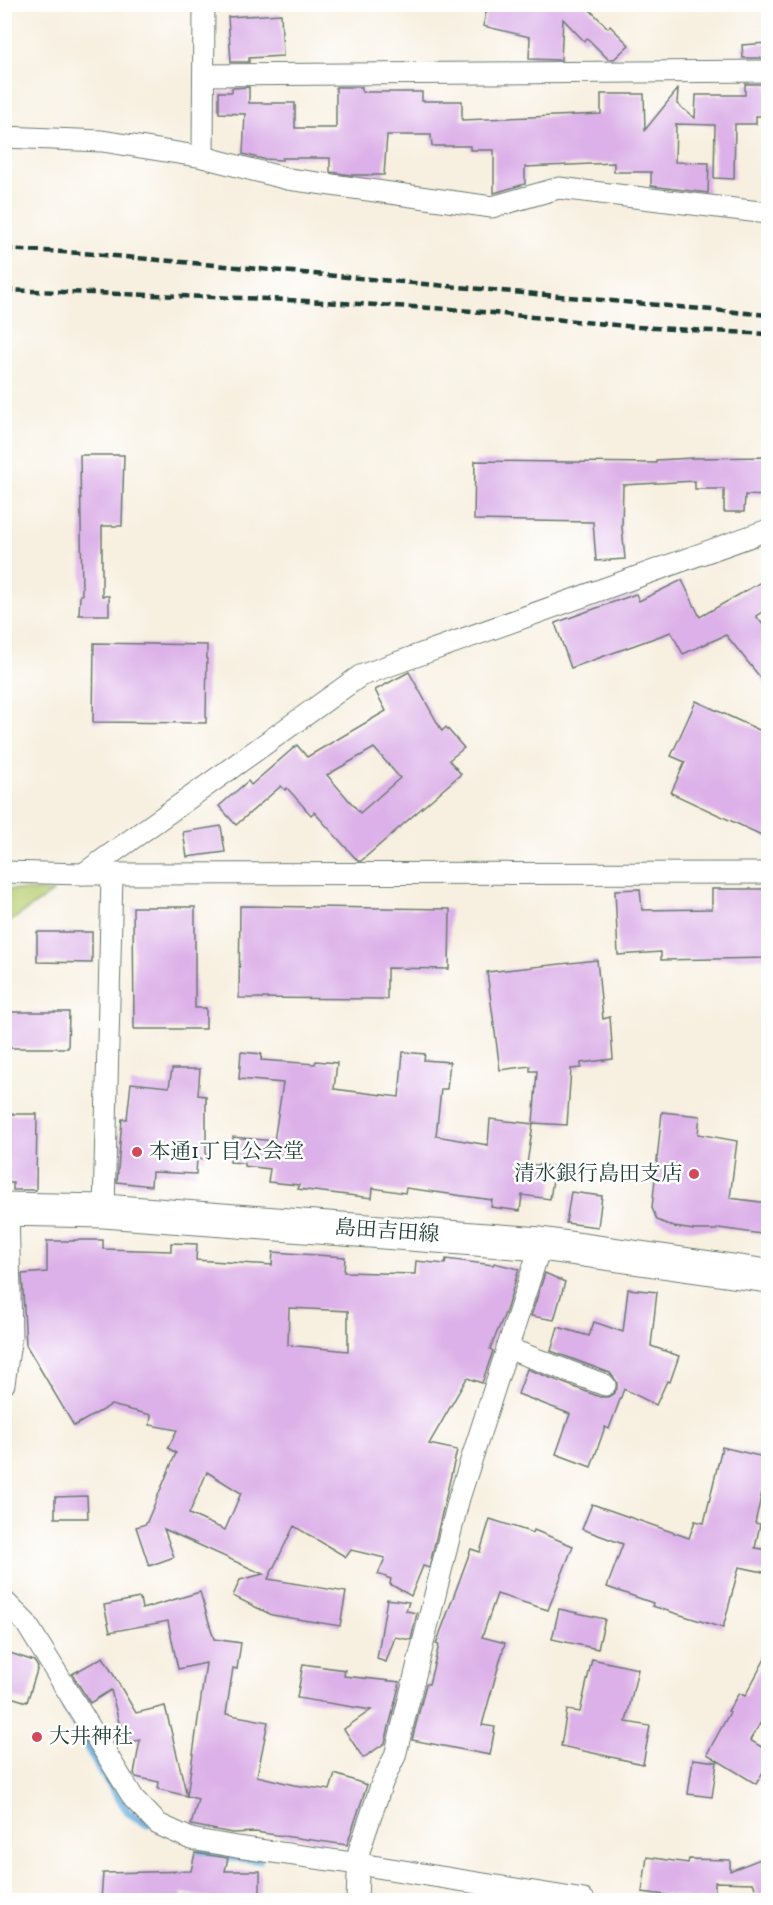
<svg xmlns="http://www.w3.org/2000/svg" width="773" height="1905" font-family="Vollkorn,'Noto Serif JP',serif">
<style>
.green{fill:#b8ce73;stroke:#6c8654;stroke-width:1.5}
.lines{fill:none;stroke-linecap:round;stroke-linejoin:round}
.stream{stroke:#68afdf;stroke-width:8}
.building{fill:#dcb0e8;fill-rule:evenodd}
.street-casing{stroke:#6b7b70;stroke-width:23}
.primary-casing{stroke:#6b7b70;stroke-width:35}
.street{stroke:#fff;stroke-width:21}
.primary{stroke:#fff;stroke-width:33}
.rail{stroke:#1f3d34;stroke-width:4.5;stroke-dasharray:9 4.5;stroke-linecap:butt}
.poi-dot{fill:#d1495b;stroke:#fff;stroke-width:2}
.labels{text-anchor:middle;dominant-baseline:central;stroke-width:5;stroke-linejoin:round;paint-order:stroke}
.poi-label{font-size:21px;fill:#1f3d34;stroke:#fff;text-anchor:start}
.street-label{font-size:21px;fill:#1f3d34;stroke:#fff}
</style>
<rect width="100%" height="100%" fill="#fff"/>
<filter id="ink" filterUnits="userSpaceOnUse"><feTurbulence type="fractalNoise" baseFrequency=".0167" numOctaves="2"/><feDisplacementMap in="SourceGraphic" scale="12" xChannelSelector="R" yChannelSelector="G"/><feConvolveMatrix kernelMatrix="1 2 1 2 8 2 1 2 1" color-interpolation-filters="sRGB"/></filter>
<filter id="wash" filterUnits="userSpaceOnUse"><feTurbulence type="fractalNoise" baseFrequency=".008" numOctaves="4" result="noise"/><feDisplacementMap in="SourceGraphic" scale="24" xChannelSelector="R" yChannelSelector="G"/><feGaussianBlur stdDeviation="1.35" result="paint"/><feColorMatrix in="noise" values="0 0 0 0 0 0 0 0 0 0 0 0 0 0 0 0 0 1.4 0 .05"/><feComposite in="paint" operator="in"/></filter>
<g filter="url(#wash)">
<rect width="100%" height="100%" fill="#f7efdf"/>
<path class="green" d="M5,889L53,892L5,925Z"/>
<g class="lines">
<g class="stream">
<path d="M66,1708L103,1775L129,1813L147,1824"/>
<path d="M200,1851L227,1857L259,1860"/>
</g>
</g>
<g id="blocks">
<g class="building">
<path d="M488,4H584L608,28L610,26L629,45L614,59H608L587,38L584,41L563,19L561,60L529,59L530,37L483,26Z"/>
<path d="M281,14L283,56L249,58V62H231L228,17Z"/>
<path d="M767,43L768,58H743L742,45Z"/>
<path d="M745,84H768V116H756V124H735L734,179L714,178L715,125L676,124L675,162L709,163L708,193L651,186V172H614V163L525,167V184L494,193V150H470V146H432L431,135H387L384,175H351L330,172V158H282V160L263,159L243,154L245,114L219,113V92H232V88L249,87V103H295V128H336V87H362V92H422V101H462V120L601,114V94H644L645,130L678,89L677,104L695,118L696,95H745Z"/>
<path d="M80,455H124L122,526H102V596H109V615H79L80,595H82Z"/>
<path d="M768,457V496L745,495L744,512H724V489H695V481L623,485L622,527L625,559L596,561L593,522L474,520L475,461L656,463V460L693,458Z"/>
<path d="M768,578V608L756,616L768,631V687L726,635L683,654L671,632L571,668L555,623L636,594L639,601L682,580L700,617Z"/>
<path d="M94,643L207,645L206,723L93,722Z"/>
<path d="M409,672L442,731L446,727L464,748L449,760L461,774L361,861H358L314,812L311,815L287,788L285,790L281,786L236,825L219,806L248,781L251,785L297,745L307,757L386,711L375,690ZM374,748L400,778L360,813L327,775Z"/>
<path d="M696,701L768,734V838L671,793L685,762L671,756Z"/>
<path d="M221,826L225,852L187,857L183,832Z"/>
<path d="M640,889L642,910L712,909V889H768V958L661,960V952L618,955L615,890Z"/>
<path d="M240,906L450,909L449,969L387,968V999L239,998Z"/>
<path d="M133,907H195V1008H206V1029H134Z"/>
<path d="M37,932H92V963L37,962Z"/>
<path d="M597,960L603,1019L610,1017L613,1059L581,1063V1068L571,1069L567,1125L533,1123L537,1071H530V1066L500,1070L487,972Z"/>
<path d="M4,1012H69L68,1048H4Z"/>
<path d="M241,1052L262,1054L261,1060L315,1064L316,1061L337,1063L334,1089L399,1097L403,1052L425,1054L424,1060L450,1062L447,1089H441L436,1136L488,1145L490,1119L533,1124L527,1164L555,1167L550,1199L522,1195L520,1211L491,1207L492,1200L406,1188L405,1193L373,1188L372,1198L298,1189L299,1185L268,1182L270,1169L244,1166V1163L230,1162L233,1137L274,1141L283,1083L239,1079Z"/>
<path d="M172,1069H200L198,1095L206,1096V1159L197,1158L196,1174L152,1172L151,1186L117,1182L122,1119H127L131,1083L169,1087Z"/>
<path d="M662,1112L700,1116L698,1134L737,1141L730,1198L768,1203V1235L719,1228L716,1230H694L674,1227L657,1220L652,1208Z"/>
<path d="M4,1114H37L36,1190H13V1183H4Z"/>
<path d="M571,1192L602,1196L598,1227L566,1223Z"/>
<path d="M74,1240H103V1249L171,1251V1243L197,1244L196,1260L272,1265L273,1252L345,1257L344,1272L415,1274L416,1261L445,1264L446,1259L493,1265L494,1263L519,1269L506,1311L490,1349L493,1351L482,1383L467,1378L429,1444L457,1450L429,1568L423,1566L411,1596L390,1584L391,1579L378,1574L385,1558L351,1550L346,1557L294,1526L268,1579L346,1592L340,1626L272,1615L233,1596L240,1580L263,1574L164,1529L174,1557L149,1566L136,1527L146,1524L176,1453L168,1448L177,1430L150,1425L151,1415L111,1405L74,1426L26,1345L22,1274L47,1272V1241H74ZM289,1308L348,1311V1351L288,1345ZM207,1472L241,1493L225,1530L189,1514Z"/>
<path d="M545,1273L565,1282L554,1320L531,1316Z"/>
<path d="M628,1289L657,1292L651,1346L679,1356L670,1382L667,1381L656,1405L624,1389L609,1429L605,1427L591,1467L556,1454L570,1414L518,1394L527,1369L600,1397H608L613,1394L617,1389V1382L610,1373L551,1351L558,1327L589,1336L594,1322L623,1332Z"/>
<path d="M722,1447L768,1458V1467L755,1523L760,1524L755,1548L768,1550V1573L739,1567L723,1628L652,1606L653,1603L607,1587L623,1544L582,1529L592,1504L689,1538L695,1521L704,1523Z"/>
<path d="M87,1496L88,1518H55V1497Z"/>
<path d="M490,1519L533,1533L534,1530L573,1546L548,1610L497,1594L482,1637L505,1643L482,1725L495,1727L490,1755L412,1740L426,1684H429L439,1645L436,1644L471,1549L480,1552Z"/>
<path d="M200,1592L214,1639L241,1643L237,1669L233,1668L226,1714L268,1722L257,1776L294,1785L330,1790L335,1774L367,1785L347,1845L255,1832L232,1833L191,1825L198,1799L187,1796L206,1663L178,1669L168,1621L110,1632L104,1605L140,1598L142,1609Z"/>
<path d="M387,1599L409,1602L406,1611L417,1613L411,1640L395,1637L386,1662L377,1659Z"/>
<path d="M559,1609L605,1619L598,1649L552,1639Z"/>
<path d="M4,1651L34,1661L38,1667L27,1702L4,1695Z"/>
<path d="M768,1653V1711L750,1740L768,1751V1764L756,1784L707,1754L730,1712L728,1711L739,1693L745,1696Z"/>
<path d="M103,1657L136,1713L165,1706L187,1796L158,1789L159,1782L136,1777L134,1774L140,1740L124,1743L111,1690L90,1703L72,1674Z"/>
<path d="M592,1659L638,1669L626,1722L650,1726L643,1764L561,1746L567,1710L580,1712Z"/>
<path d="M303,1664L345,1670L344,1676L400,1682L385,1743L363,1758L344,1729L371,1710L297,1698Z"/>
<path d="M693,1759L717,1762L712,1797L688,1794Z"/>
<path d="M195,1853L228,1858L225,1871H260V1900H222L182,1893L181,1900H101L103,1873L191,1871Z"/>
<path d="M768,1856V1900H760L753,1883L715,1882V1900H688V1898L642,1892L647,1857L688,1863L689,1859L730,1860V1871Z"/>
</g>
</g>
</g>
<g filter="url(#ink)">
<use href="#blocks" fill-opacity="0" stroke="#6b7b70" stroke-width="1.5"/>
<g class="lines">
<defs>
<g id="street">
<path d="M204,75L768,71"/>
<path d="M4,137L102,141L203,157L288,179L492,207L559,188L768,213"/>
<path d="M203,157L204,4"/>
<path d="M4,872L83,874L768,873"/>
<path d="M83,874L360,676L768,530"/>
<path d="M104,1211L112,874"/>
<path d="M507,1348L605,1385"/>
<path d="M4,1384L11,1335L8,1209"/>
<path d="M4,1601L26,1623L134,1799L158,1824L191,1839L237,1847L359,1864L584,1900"/>
<path d="M357,1900L359,1851L382,1783L395,1756L459,1498L541,1244"/>
</g>
<path id="primary" d="M4,1209L104,1211L541,1244L768,1276"/>
</defs>
<use href="#street" class="street-casing"/>
<use href="#primary" class="primary-casing"/>
<use href="#street" class="street"/>
<use href="#primary" class="primary"/>
<g class="rail">
<path d="M4,249L82,253L768,315"/>
<path d="M4,290L269,299L451,309L636,327L768,334"/>
</g>
</g>
</g>
<g class="poi-dot">
<circle cx="137" cy="1152" r="6"/>
<circle cx="694" cy="1174" r="6"/>
<circle cx="37" cy="1737" r="6"/>
</g>
<g class="labels">
<g class="poi-label">
<text x="149" y="1152">本通1丁目公会堂</text>
<text x="682" y="1174" text-anchor="end">清水銀行島田支店</text>
<text x="49" y="1737">大井神社</text>
</g>
<g class="street-label">
<text transform="translate(387 1232) rotate(4)">島田吉田線</text>
</g>
</g>
<rect width="773" height="1905" fill="none" stroke="#fff" stroke-width="24"/>
</svg>
